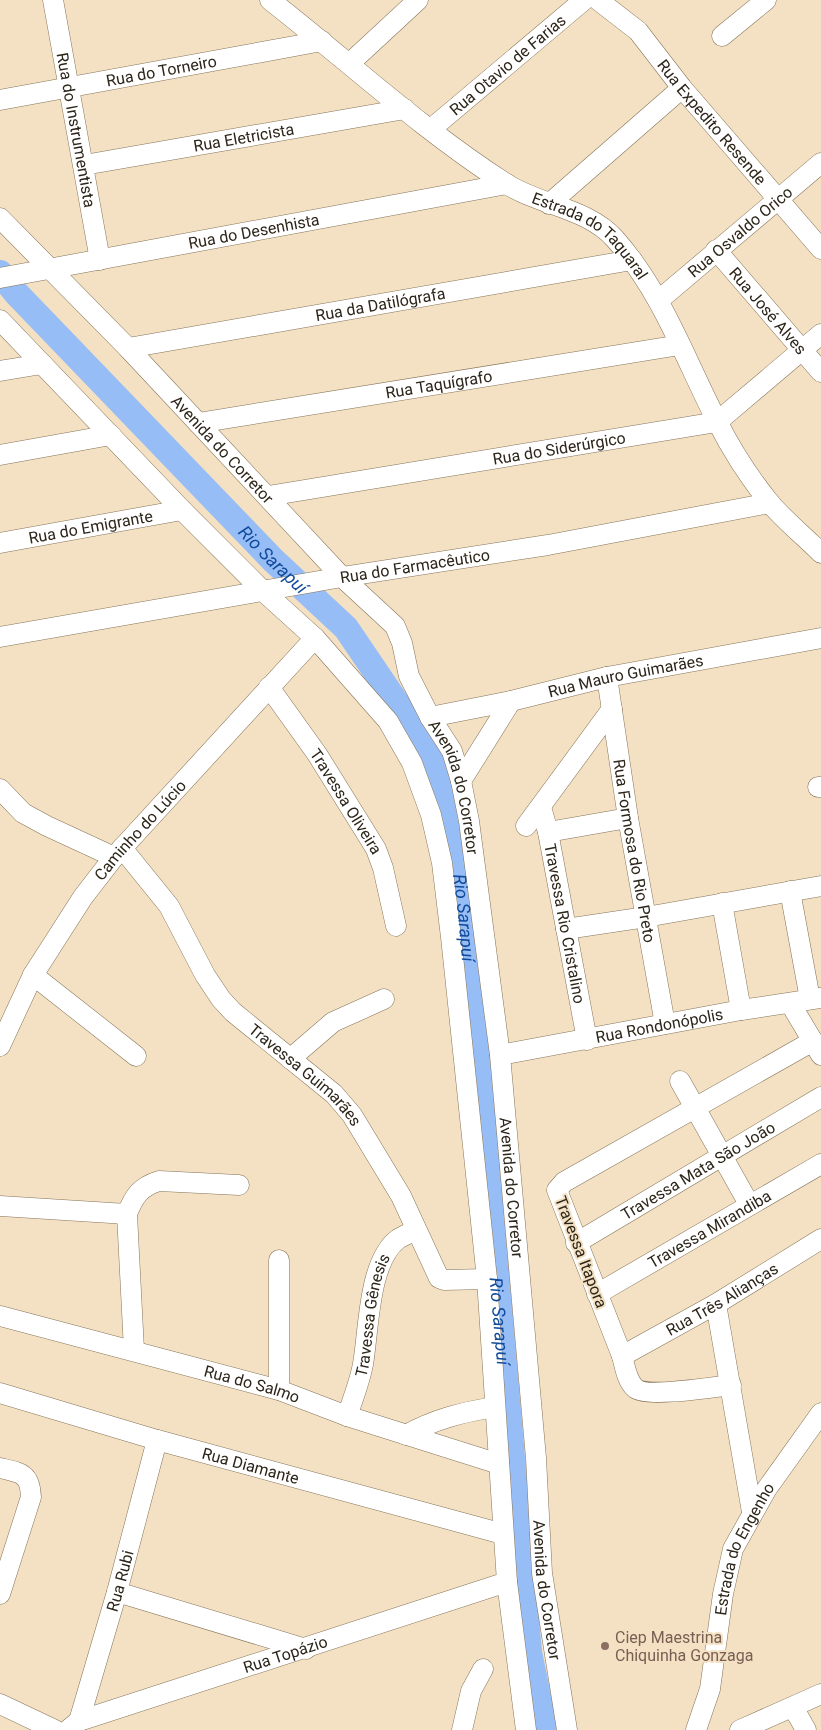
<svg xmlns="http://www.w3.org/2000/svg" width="821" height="1730" font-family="Roboto,sans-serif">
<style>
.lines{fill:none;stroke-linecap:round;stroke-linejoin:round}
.river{stroke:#97bdf6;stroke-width:26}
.minor-casing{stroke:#857459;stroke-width:21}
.minor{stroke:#fff;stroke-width:20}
.education-dot{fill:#8d6e63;stroke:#f4e1c3;stroke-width:2}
.labels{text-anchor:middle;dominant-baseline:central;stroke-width:4;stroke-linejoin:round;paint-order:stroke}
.street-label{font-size:16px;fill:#2c251a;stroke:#f4e1c3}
.education-label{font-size:16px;fill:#785e54;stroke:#f4e1c3;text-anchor:start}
.water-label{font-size:18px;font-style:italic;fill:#114b9b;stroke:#f4e1c3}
</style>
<rect width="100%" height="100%" fill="#f4e1c3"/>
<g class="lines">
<path class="river" id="s1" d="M0,273L16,293L273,560L346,628L432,755L454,825L465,914L529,1652L545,1730"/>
<defs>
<g id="minor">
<path id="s2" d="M53,0L100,260"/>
<path id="s3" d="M270,0C348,61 421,129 505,183C538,205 588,208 615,239C662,292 685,359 717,421C731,449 749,477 769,502C784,520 804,536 821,553"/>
<path id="s4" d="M598,0L638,31L682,88L821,249"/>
<path d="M722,36L766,0"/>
<path d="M350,63L418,0"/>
<path id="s5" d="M0,100L322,41"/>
<path id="s6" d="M431,129L584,0"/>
<path id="s7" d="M84,165L405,109"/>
<path d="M549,204L682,88"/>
<path id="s8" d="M0,218L128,348L342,577L395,626L402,643L409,676L430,717L452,751L461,781L469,821L500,1055L536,1458L542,1573L567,1730"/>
<path id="s9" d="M716,250L821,372"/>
<path id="s10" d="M0,278L507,184"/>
<path id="s11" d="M659,300L821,163"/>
<path d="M0,320L182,510L263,591L315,638L388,721L412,763L431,815L442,863L451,937L487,1279L507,1582L526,1730"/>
<path id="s12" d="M128,348L632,260"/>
<path d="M0,371L42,364"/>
<path id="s13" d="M198,423L680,345"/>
<path d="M0,455L111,435"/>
<path id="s14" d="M268,496L717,422L821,334"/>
<path id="s15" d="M0,543L182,510"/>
<path id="s16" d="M0,637L342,577L548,545L770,503"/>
<path id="s17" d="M607,677L628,818L665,1024"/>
<path id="s18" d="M269,687L317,754L376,849L383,868L396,926"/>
<path id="s19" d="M430,717L511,701L607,677L821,638"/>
<path d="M461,781L511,701"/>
<path d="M818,787H821"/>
<path d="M0,789L23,813L47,826L114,857"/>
<path id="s20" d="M541,807L548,832L587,1040"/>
<path d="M526,826L612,709"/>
<path d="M548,832L628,818"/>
<path id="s21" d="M122,848L169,906L205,975L221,999L233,1012L334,1094L352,1115L401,1196L439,1278L444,1280L487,1279"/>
<path d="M790,891L810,999"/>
<path d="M722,903L741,1010"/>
<path d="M566,929L646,917L821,886"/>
<path d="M33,975L136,1056"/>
<path d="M790,1003L821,1055"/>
<path id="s22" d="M0,1046L33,975L83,897L114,857L315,638"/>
<path id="s23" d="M500,1055L741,1010L821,998"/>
<path d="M290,1059L333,1022L384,999"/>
<path d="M680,1081L749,1204"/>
<path d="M0,1206L127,1214"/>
<path id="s24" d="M576,1243L821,1097"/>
<path d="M279,1260V1390"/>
<path id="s25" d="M597,1294L821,1164"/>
<path d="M716,1304L752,1512"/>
<path id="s26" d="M0,1316L279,1390L347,1416L499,1464"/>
<path d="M134,1350L127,1214C134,1196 140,1187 159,1181L239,1185"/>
<path id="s27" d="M622,1356L716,1304L821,1239"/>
<path d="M731,1385C714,1387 645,1398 635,1388C627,1381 625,1367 622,1356L557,1190L564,1182L813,1041"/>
<path id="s28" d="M0,1393L157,1440L503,1534"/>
<path id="s29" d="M347,1416C353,1399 360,1381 363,1364C369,1330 368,1262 398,1239C403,1236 410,1233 416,1230"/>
<path d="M406,1435C435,1419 463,1412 495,1407"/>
<path d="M0,1468C21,1473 30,1473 31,1497L0,1594"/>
<path d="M117,1592L306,1649"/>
<path d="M0,1704L55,1730"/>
<path d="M793,1707L806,1730"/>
<path id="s30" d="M79,1721L117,1592L157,1440"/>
<path id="s31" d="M68,1730L79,1721L507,1582"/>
<path d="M462,1730L471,1691L483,1669"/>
<path id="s32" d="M696,1730L710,1689L723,1594L733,1549L766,1490L821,1413"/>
<path d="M740,1730L821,1694"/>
</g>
</defs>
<use href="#minor" class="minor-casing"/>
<use href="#minor" class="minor"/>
</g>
<circle class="education-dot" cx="605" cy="1646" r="5"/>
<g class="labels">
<g class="street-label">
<text stroke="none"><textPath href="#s6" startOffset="100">Rua Otavio de Farias</textPath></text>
<text stroke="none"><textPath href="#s5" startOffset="164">Rua do Torneiro</textPath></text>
<text stroke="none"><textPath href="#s4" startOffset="168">Rua Expedito Resende</textPath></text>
<text stroke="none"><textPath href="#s2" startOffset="132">Rua do Instrumentista</textPath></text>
<text stroke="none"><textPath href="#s7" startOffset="162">Rua Eletricista</textPath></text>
<text stroke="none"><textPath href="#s10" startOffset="258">Rua do Desenhista</textPath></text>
<text stroke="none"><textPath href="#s11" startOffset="106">Rua Osvaldo Orico</textPath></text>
<text stroke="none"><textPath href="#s3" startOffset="400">Estrada do Taquaral</textPath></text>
<text stroke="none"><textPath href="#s12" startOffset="256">Rua da Datilógrafa</textPath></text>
<text stroke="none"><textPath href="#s9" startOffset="80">Rua José Alves</textPath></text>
<text stroke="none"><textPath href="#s13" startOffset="244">Rua Taquígrafo</textPath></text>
<text stroke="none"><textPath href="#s14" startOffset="295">Rua do Siderúrgico</textPath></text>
<text stroke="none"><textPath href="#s8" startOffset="321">Avenida do Corretor</textPath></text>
<text stroke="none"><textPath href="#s15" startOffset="92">Rua do Emigrante</textPath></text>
<text stroke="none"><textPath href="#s16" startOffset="421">Rua do Farmacêutico</textPath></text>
<text stroke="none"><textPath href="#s19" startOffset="200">Rua Mauro Guimarães</textPath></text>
<text stroke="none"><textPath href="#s8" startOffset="742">Avenida do Corretor</textPath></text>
<text stroke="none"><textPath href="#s18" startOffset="138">Travessa Oliveira</textPath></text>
<text stroke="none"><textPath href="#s22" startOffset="259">Caminho do Lúcio</textPath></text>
<text stroke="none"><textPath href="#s17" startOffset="176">Rua Formosa do Rio Preto</textPath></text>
<text stroke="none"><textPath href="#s20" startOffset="119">Travessa Rio Cristalino</textPath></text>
<text stroke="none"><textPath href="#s23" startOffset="162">Rua Rondonópolis</textPath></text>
<text stroke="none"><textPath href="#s21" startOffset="295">Travessa Guimarães</textPath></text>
<text stroke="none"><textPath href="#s24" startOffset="142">Travessa Mata São João</textPath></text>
<text stroke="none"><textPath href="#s8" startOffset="1148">Avenida do Corretor</textPath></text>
<text stroke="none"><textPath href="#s25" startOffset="130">Travessa Mirandiba</textPath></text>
<text transform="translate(581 1252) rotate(69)">Travessa Itapora</text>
<text stroke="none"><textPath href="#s27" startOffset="115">Rua Três Alianças</textPath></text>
<text stroke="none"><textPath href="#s29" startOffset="104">Travessa Gênesis</textPath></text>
<text stroke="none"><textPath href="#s26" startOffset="261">Rua do Salmo</textPath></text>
<text stroke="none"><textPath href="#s28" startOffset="261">Rua Diamante</textPath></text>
<text stroke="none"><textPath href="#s32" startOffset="189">Estrada do Engenho</textPath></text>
<text stroke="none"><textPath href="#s30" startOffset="146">Rua Rubi</textPath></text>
<text stroke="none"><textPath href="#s8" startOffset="1552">Avenida do Corretor</textPath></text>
<text stroke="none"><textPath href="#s31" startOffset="231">Rua Topázio</textPath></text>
</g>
<g class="education-label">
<text x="615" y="1637">Ciep Maestrina<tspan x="615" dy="18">Chiquinha Gonzaga</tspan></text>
</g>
<g class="water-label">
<text stroke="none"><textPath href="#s1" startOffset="396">Rio Sarapuí</textPath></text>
<text stroke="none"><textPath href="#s1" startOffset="816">Rio Sarapuí</textPath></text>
<text stroke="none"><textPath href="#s1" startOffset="1221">Rio Sarapuí</textPath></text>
</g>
</g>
</svg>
